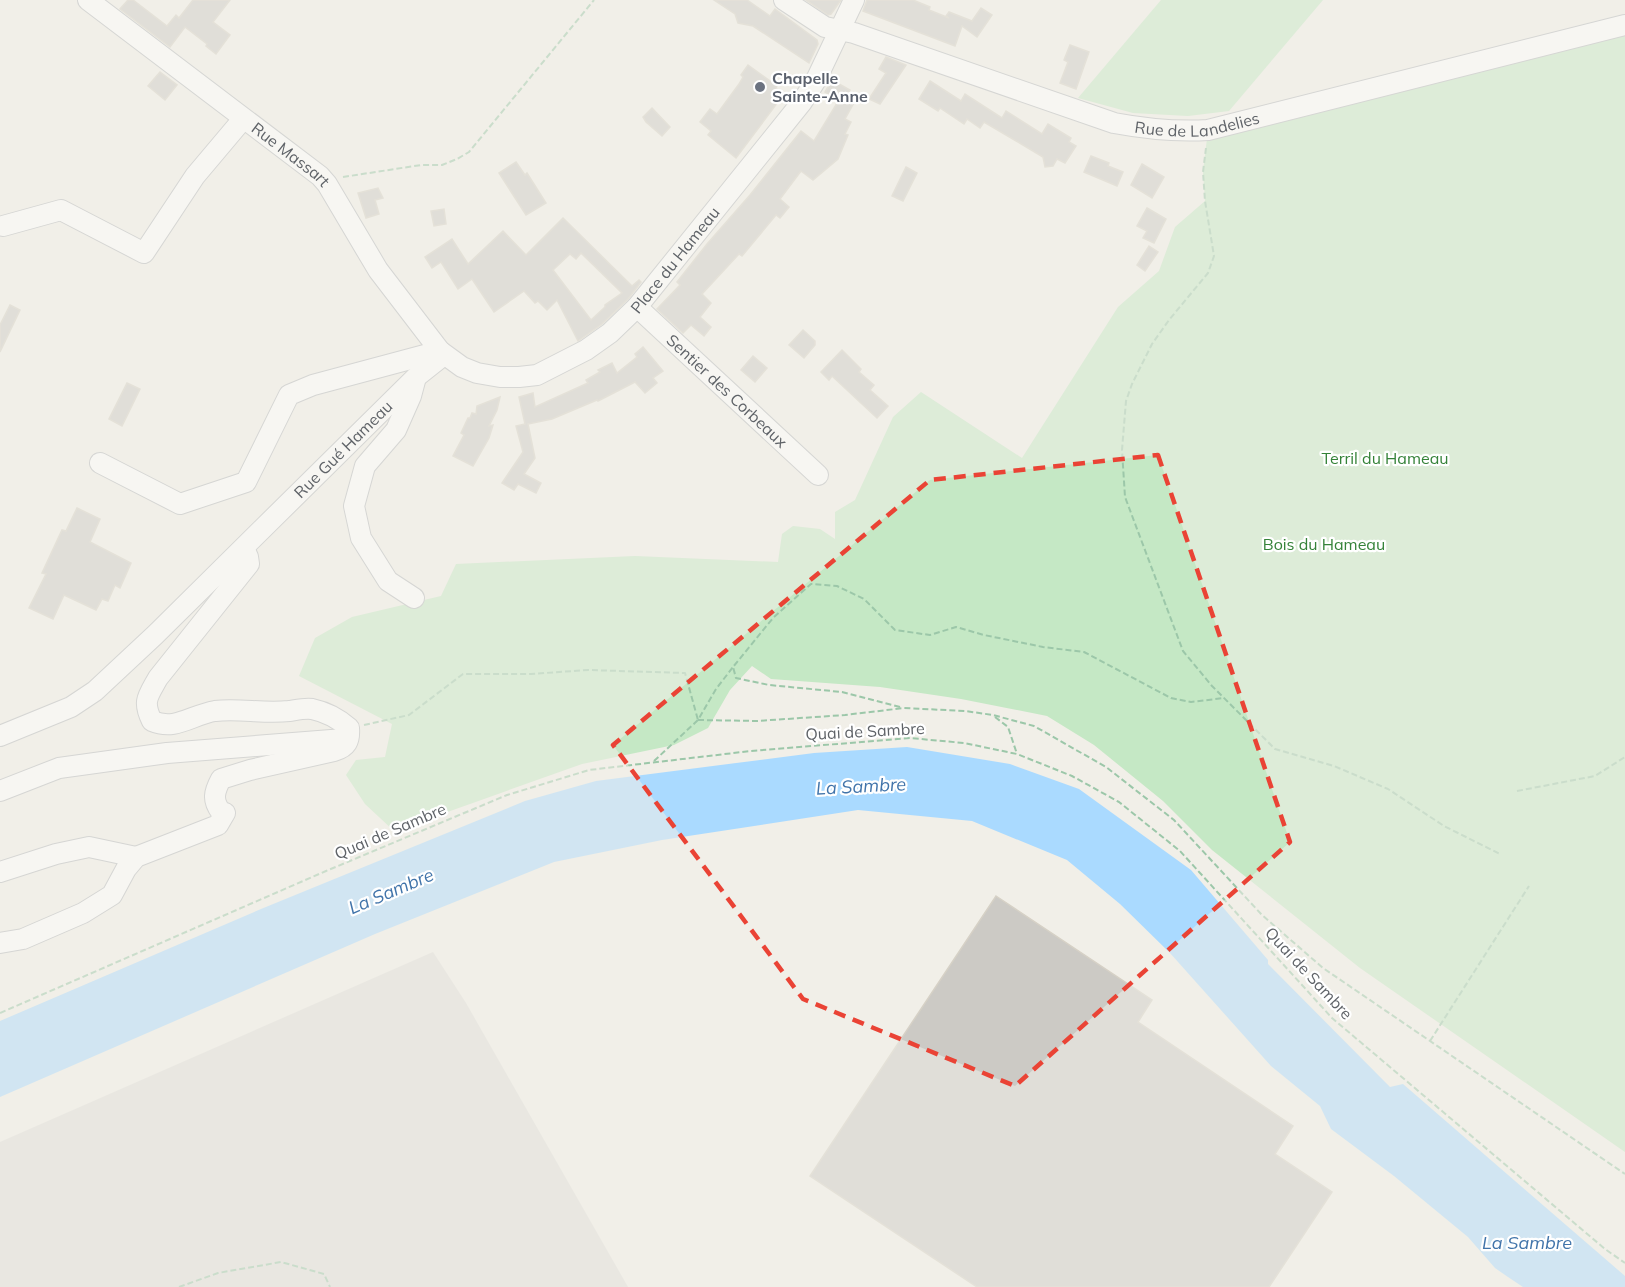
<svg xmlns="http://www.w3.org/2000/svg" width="1625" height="1287" font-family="Mulish,sans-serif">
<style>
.industrial{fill:#e0deda}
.green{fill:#c5e8c5}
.water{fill:#aadaff}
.building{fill:#cccac5;stroke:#d6d1c6;stroke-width:1.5;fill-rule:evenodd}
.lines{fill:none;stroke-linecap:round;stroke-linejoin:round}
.minor-casing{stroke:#b5b8bc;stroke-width:22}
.path{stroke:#9cc7a9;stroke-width:2;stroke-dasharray:6 3;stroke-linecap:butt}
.minor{stroke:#fff;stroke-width:20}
.marked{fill:none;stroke:#ea4335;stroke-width:4.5;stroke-dasharray:12 8;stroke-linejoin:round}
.worship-dot{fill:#6b7280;stroke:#fff;stroke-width:2}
.labels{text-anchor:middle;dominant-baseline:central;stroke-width:4.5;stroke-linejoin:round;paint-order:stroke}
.worship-label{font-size:16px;font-weight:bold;fill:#5b616d;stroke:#fff;text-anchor:start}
.street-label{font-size:16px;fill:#5f6368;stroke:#fff}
.park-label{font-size:16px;fill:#348238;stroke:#fff}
.water-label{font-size:18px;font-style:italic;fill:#4174aa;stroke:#fff}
</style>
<rect width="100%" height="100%" fill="#f1efe8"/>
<path class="industrial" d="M433,952L466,1003L628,1287H0V1142Z"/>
<g class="green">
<path d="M1161,0H1323L1229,111L1188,116L1133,113L1078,98Z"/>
<path d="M1625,25V1152L1360,968L1212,850L1163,801L1094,745L1047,716L961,699L880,687L771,679L752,666L730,690L708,728L674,745L582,764L394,831L365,804L346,775L356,760L385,757L392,724L299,676L315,638L352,617L441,596L456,564L635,556L778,562L782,534L793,526L820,529L835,539V512L855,500L893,417L921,392L1022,458L1118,307L1159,271L1175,227L1205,201L1203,172L1208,130Z"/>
</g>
<path class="water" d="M907,747L1010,764L1079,789L1191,870L1268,960V964L1390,1087L1403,1084L1625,1276V1287H1523L1508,1277L1495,1268L1468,1237L1394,1176L1331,1129L1320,1106L1271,1066L1170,953L1120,904L1067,860L972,821L858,810L662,840L554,862L375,934L0,1097V1021L261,909L525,801L596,781L814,753Z"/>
<g class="building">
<path d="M128,0H133L167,26L176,15L179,18L193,0H230L213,22L230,35L216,54L206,46L207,44L185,27L170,47L120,9Z"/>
<path d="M714,0H747L770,16L775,9L817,40L818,44L809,63L753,26L738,23L735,14Z"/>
<path d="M806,0H841L831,14L828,15Z"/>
<path d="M867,0H913L930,7L929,10L949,18L946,16L949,12L972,21L981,8L992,15L977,37L962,26L955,46L863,11Z"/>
<path d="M1070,45L1089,52L1076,89L1060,83L1068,62L1064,60Z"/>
<path d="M886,57L906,65L880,104L869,99L886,73L879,69Z"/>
<path d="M748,65L777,86L776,88L784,94L736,158L708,135L711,131L700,122L710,109L717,114L739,84L743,77L741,75Z"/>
<path d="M160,72L177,85L165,100L148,86Z"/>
<path d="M832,80L850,90L848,95L856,99L845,119L851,122L845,134L848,135L838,159L813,180L801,171L780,199L789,207L780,218L776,215L742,256L739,254L702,294L711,303L700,317L711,327L704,336L691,325L683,333L657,309L680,285L677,282L707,244L750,195L801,131L814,141L839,100L825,92Z"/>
<path d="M930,81L961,101L965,94L1002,118L1006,111L1042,134L1048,124L1071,138L1069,142L1076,146L1065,163L1057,159L1053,166L1045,167L1043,157L984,122L980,128L967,119L964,124L940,108L938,111L919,99Z"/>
<path d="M652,108L670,127L662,136L646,122L643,117Z"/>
<path d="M1091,156L1109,163L1108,166L1123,172L1117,186L1084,172Z"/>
<path d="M516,162L525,175L527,173L546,203L526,215L499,173Z"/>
<path d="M1142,164L1164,177L1152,198L1131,185Z"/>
<path d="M906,167L917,173L903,201L892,196Z"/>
<path d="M378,188L383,198L375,200L379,214L366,218L358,193Z"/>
<path d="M1147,208L1166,219L1154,243L1143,238L1147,231L1137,226Z"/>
<path d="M444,209L446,224L434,226L431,211Z"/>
<path d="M563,218L632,286L639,280L641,282L628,299L602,324L578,341L557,300L547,310L538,301L535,303L524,291L494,312L472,279L458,289L441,262L432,268L425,257L452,239L468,264L503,231L526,255ZM581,253L622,293L605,305V307L591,320L553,270L570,254L576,259Z"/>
<path d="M1149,246L1158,252L1145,271L1137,265Z"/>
<path d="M10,305L20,310L0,352V325Z"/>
<path d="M803,330L815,341V345L804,358L789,345Z"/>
<path d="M643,347L663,371L653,378L657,383L645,393L635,382L598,401L597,400L552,419L528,424L535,458L524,474L541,483L536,493L518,484L514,490L502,483L523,452L516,426L525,424L519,397L533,393L535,407L588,383L586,380L600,372L598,370L612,363L617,373L637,357L635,354Z"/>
<path d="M842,350L861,369L859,372L874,385L870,390L888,406L877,418L832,376L829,380L821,372Z"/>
<path d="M753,356L767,368L755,382L741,370Z"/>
<path d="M127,383L140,389L122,426L109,419Z"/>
<path d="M500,397L497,410L489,426L493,425L489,438L473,466L453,456L464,435L461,433L468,418H470L472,413L476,414L477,406Z"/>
<path d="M77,508L100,519L90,542L131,563L120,588L115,585L108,601L102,599L96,610L64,595L53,619L29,608L46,574L42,573L62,530L66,531Z"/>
<path d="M996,896L1152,1000L1138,1022L1293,1126L1275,1154L1332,1192L1269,1287H977L810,1176Z"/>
</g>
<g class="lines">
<defs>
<g id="minor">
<path id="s1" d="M88,0L320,176L327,184L378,270L440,351L462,367L477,373L500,377H519L537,375L586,350L610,333L637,307L802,102L816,80L854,0"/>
<path id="s2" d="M784,0L825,27L854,33L1114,123C1146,129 1175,132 1208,130L1625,25"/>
<path d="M3,226L61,210L144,253L195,176L243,119"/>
<path id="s3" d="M637,307L818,475"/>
<path d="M100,463L180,504L246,482L289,395L313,385L440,351"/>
<path d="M414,598L388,581L361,538L354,506L365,466L396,430L411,396L415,381"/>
<path id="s4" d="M0,736L71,707L95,691L155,635L415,378L444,355"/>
<path d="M0,791L59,768L167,753L344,739"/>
<path d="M0,872L56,854L89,847L136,857"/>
<path d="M0,943L23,939L83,913L112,895L126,869L136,857L218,825L225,813L221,812C212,800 214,792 221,779L250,770L334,751C347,747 350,741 349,728C339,719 326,712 312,709C305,708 296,710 289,711C264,714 239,708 215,711C191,715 176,731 152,721C142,701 148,696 158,678L249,564L248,557L244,548"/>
</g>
</defs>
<use href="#minor" class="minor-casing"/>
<g class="path">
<path d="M1206,148L1203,172L1205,201L1214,256L1208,273L1169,320L1152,344L1132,384L1126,401L1122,450L1125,497L1183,651L1212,686L1275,749L1334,766L1388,789L1444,826L1500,854"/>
<path d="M343,177L421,165H442L457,159L469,152L594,0"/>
<path d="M900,707L842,692L769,685L736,678L733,667L773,618L811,584L837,586L864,599L895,630L930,635L956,627L984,635L1043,647L1084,652L1171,698L1191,702L1224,698"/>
<path d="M995,717L1008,727L1017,754"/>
<path d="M698,720L757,721L845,715L904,708L965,711L993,715L1034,726L1106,767L1174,820L1262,915L1323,968L1625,1174"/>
<path d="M364,725L409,715L463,674H531L588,670L685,673L698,720"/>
<path d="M654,761L698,720L716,689L733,667"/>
<path d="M1517,791L1595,776L1625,757"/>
<path d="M0,1013L326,871L507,795L589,770L751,751L910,738L964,743L1017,754L1072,776L1119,802L1180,851L1332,1018L1605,1249L1625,1263"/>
<path d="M1430,1041L1529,886"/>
<path d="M179,1287L218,1273L281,1262L324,1274L330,1287"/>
</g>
<use href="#minor" class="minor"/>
</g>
<path d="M0 0H1625V1287H0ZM1158,455L1290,842L1015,1086L803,999L613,745L930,480Z" fill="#f1efe8" fill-opacity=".55" fill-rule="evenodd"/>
<path class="marked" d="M1158,455L1290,842L1015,1086L803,999L613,745L930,480Z"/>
<circle class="worship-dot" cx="760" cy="87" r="6"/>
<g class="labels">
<g class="worship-label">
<text x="772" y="78">Chapelle<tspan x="772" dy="18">Sainte-Anne</tspan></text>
</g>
<g class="street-label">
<text stroke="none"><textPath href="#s2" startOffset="438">Rue de Landelies</textPath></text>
<text stroke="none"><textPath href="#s1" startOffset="255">Rue Massart</textPath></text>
<text stroke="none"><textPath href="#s1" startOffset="790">Place du Hameau</textPath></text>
<text stroke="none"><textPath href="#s3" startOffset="123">Sentier des Corbeaux</textPath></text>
<text stroke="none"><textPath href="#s4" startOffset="452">Rue Gué Hameau</textPath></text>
<text transform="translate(865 731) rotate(-3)">Quai de Sambre</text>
<text transform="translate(390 831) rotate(-23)">Quai de Sambre</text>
<text transform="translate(1309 973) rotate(47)">Quai de Sambre</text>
</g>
<g class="park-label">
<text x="1385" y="458">Terril du Hameau</text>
<text x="1324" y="544">Bois du Hameau</text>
</g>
<g class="water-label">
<text transform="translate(861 786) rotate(-3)">La Sambre</text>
<text transform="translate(391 891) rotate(-23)">La Sambre</text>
<text x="1527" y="1242">La Sambre</text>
</g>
</g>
</svg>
